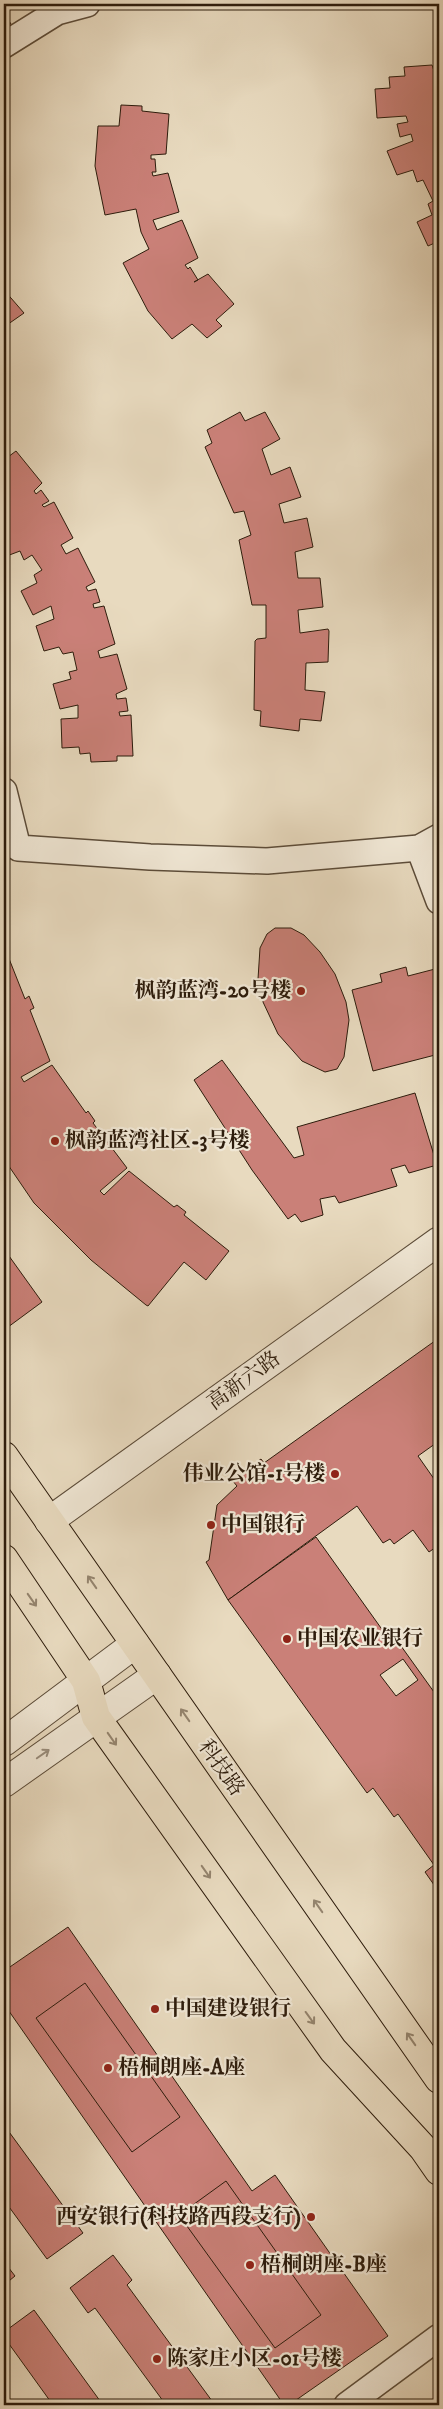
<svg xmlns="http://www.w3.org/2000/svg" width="443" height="2409" font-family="'IM FELL DW Pica','Noto Serif SC',serif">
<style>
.building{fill:#ca8078;stroke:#2d1c0c;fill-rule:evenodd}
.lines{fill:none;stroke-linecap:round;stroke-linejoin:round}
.minor-casing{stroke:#5c4c39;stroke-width:28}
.tertiary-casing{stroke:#5c4c39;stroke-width:30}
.primary-casing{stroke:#2d1c0c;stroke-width:30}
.minor{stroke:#f0e7d5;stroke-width:25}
.tertiary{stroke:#f0e7d5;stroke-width:28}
.primary{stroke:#e8dabf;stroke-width:28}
.oneway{stroke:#94846e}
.oneway2{stroke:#988c7b}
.poi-dot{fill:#8f2418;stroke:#f0e7d5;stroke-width:2}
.labels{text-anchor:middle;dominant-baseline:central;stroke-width:4.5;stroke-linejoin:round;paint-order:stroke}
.poi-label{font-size:21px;font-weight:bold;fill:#2d1c0c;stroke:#f0e7d5;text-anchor:start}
.street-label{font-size:21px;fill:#2d1c0c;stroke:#f0e7d5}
</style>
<rect width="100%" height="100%" fill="#e8dabf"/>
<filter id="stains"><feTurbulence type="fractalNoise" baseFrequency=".004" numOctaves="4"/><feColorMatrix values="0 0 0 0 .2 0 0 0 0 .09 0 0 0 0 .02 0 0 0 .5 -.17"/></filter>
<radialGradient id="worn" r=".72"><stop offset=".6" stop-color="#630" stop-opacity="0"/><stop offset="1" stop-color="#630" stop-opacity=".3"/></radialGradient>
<g class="building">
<path d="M4,14L23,41L4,47Z"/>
<path d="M432,65L434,71H439V241L428,246L417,222L432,215L428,204L433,201L423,180L417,182L413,170L397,175L387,151L413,141L411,134L400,137L397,124L408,122L406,116L377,118L375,89L390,88L389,77L405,76L404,67Z"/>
<path d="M121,105L142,106V111L169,114L166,154L151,155V159H155L156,172H152L153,176L168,173L179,212L153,220L157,230L182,220L198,258L185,265L188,269L190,267L198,280L194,282L208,274L234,304L216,320L222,326L207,338L192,324L172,339L148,311L123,263L149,249L141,232L136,209L105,215L95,166L98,126H119Z"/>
<path d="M4,290L24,313L4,327Z"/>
<path d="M240,412L245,421L265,412L280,439L262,449L271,475L290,467L301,497L279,504L284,523L307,518L313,547L295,552L298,578H320L323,607L298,610L300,633L328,629L329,631L328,662L306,663L305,690L325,692L321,721L300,719L299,731L260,726L261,711L254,710L255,641L257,639L266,638V605H252L239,540L251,535L244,511L234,513L205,447L212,443L207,430Z"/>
<path d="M16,451L42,483L34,491L36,494L41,490L49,501L42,505L44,507L54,502L73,538L61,545L66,554L78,548L95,582L86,587L88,591L96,589L100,602L93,604L94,608L104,606L115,644L98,651L100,658L117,654L127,689L116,694L117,699L126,698L128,711L119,712L120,716L131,715L133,756H117V761L91,762L90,753L80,754L79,747L62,748L61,719L78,718V705L60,709L53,684L71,679L69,672L77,670L73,652L63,654L59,647L44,651L36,626L54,619L51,606L33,615L21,591L37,583L34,575L42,570L32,555L24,560L20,551L4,557V529L8,525L4,518V460Z"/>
<path d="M275,928H291L304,935L320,952L335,974L346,1002L349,1020L344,1057L337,1069L325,1072L302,1061L278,1034L263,1002L258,979L260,948L267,934Z"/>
<path d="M4,946L25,999L29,996L34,1008L30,1010L50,1061L21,1077L24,1082L52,1065L86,1113L88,1111L95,1121L93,1123L127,1168L100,1191L104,1195L129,1171L174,1207L177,1205L186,1212L184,1215L229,1251L206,1280L184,1262L148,1306L146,1305L91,1260L34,1203L4,1159Z"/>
<path d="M406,967L408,976L435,969L439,985V1054L373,1071L352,990L382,982L380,974Z"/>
<path d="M222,1060L294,1158L304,1155L297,1127L415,1093L437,1165L409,1173L405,1165L391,1169L397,1186L339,1203L335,1196L320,1199L323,1215L301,1222L295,1214L288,1219L252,1170L194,1080Z"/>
<path d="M4,1249L42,1302L4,1330Z"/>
<path d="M439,1338V1441L418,1456L439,1486V1545L429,1552L413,1530L394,1544L390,1539L383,1543L357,1506L228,1600L206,1562L209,1560L217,1505L237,1486L232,1480L261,1459L264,1463Z"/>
<path d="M316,1537L386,1635L391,1632L439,1699L434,1704L439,1712V1892L425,1872L434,1865L398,1814L394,1817L373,1788L367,1793L228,1600ZM403,1659L418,1680L396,1696L380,1675Z"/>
<path d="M68,1927L252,2191L275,2175L388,2336L289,2405H284L4,2004V1971Z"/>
<path d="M85,1983L180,2117L132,2152L36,2018Z"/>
<path d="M4,2125L83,2233L47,2259L4,2200Z"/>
<path d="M226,2181L321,2315L275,2348L179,2215Z"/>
<path d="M113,2255L132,2280L127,2285L215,2405H166L95,2308L88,2313L70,2288Z"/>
<path d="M5,2263L15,2276L4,2285V2264Z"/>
<path d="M34,2310L103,2405H53L4,2337V2332Z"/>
</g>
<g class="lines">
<defs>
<g id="minor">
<path d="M4,45L57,12L87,4"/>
<path d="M4,791L18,848L150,857L267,861L419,848L439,837"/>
<path d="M419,848L439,901"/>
<path d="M347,2405L439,2337"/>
</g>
<g id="tertiary">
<path d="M49,1521L439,1241"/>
<path d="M4,1742L135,1644"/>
<path d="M4,1783L157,1675"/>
</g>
<g id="primary">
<path d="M4,1456L439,2079"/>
<path d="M4,1559L86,1681L96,1717L333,2050L423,2148L439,2171"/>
</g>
</defs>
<use href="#minor" class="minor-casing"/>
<use href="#tertiary" class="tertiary-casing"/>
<use href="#primary" class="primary-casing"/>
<use href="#minor" class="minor"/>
<use href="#tertiary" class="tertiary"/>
<use href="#primary" class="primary"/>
</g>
<defs><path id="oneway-shaft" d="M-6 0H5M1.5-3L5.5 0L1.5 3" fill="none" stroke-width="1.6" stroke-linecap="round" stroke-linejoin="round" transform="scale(1.25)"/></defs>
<g class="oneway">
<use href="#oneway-shaft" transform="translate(92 1582) rotate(-125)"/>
<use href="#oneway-shaft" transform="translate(32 1600) rotate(55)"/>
<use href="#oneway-shaft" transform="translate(185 1715) rotate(-125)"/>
<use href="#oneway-shaft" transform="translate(112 1739) rotate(55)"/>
<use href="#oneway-shaft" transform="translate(206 1872) rotate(55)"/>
<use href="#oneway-shaft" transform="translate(318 1906) rotate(-125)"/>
<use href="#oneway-shaft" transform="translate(310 2018) rotate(54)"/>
<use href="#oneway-shaft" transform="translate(411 2039) rotate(-125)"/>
</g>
<use class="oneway2" href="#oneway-shaft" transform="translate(43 1754) rotate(-35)"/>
<g class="poi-dot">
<circle cx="301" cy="991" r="5"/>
<circle cx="55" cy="1141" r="5"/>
<circle cx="335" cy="1474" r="5"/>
<circle cx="211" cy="1525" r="5"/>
<circle cx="287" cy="1639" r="5"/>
<circle cx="155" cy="2009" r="5"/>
<circle cx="108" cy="2068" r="5"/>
<circle cx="311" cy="2217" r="5"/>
<circle cx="250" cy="2265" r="5"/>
<circle cx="157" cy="2359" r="5"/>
</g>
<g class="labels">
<g class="poi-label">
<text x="291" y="991" text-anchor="end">枫韵蓝湾-20号楼</text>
<text x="65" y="1141">枫韵蓝湾社区-3号楼</text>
<text x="325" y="1474" text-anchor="end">伟业公馆-1号楼</text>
<text x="221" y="1525">中国银行</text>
<text x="297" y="1639">中国农业银行</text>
<text x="165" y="2009">中国建设银行</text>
<text x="118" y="2068">梧桐朗座-A座</text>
<text x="301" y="2217" text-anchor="end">西安银行(科技路西段支行)</text>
<text x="260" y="2265">梧桐朗座-B座</text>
<text x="167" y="2359">陈家庄小区-01号楼</text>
</g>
<g class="street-label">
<text transform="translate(244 1381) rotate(-36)">高新六路</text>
<text transform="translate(221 1768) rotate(55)">科技路</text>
</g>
</g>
<rect width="443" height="2409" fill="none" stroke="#e8dabf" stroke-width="20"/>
<rect x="5" y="5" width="433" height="2399" fill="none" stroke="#2d1c0c" stroke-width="2.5"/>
<rect x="10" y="10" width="423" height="2389" fill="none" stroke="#2d1c0c"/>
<rect width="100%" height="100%" filter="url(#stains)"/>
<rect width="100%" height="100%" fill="url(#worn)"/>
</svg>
